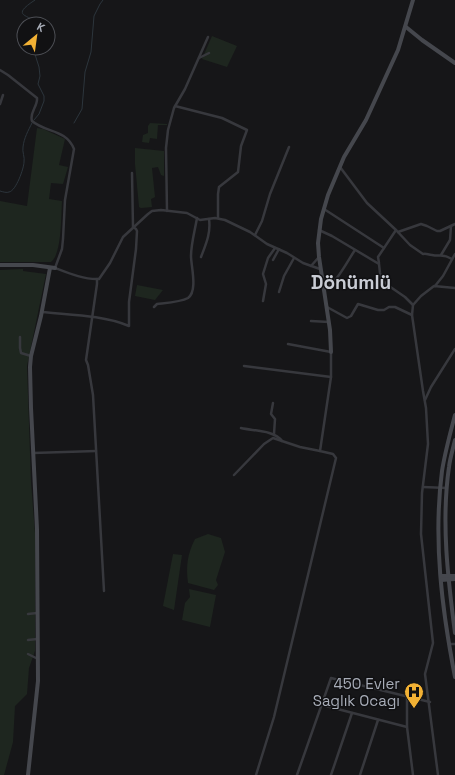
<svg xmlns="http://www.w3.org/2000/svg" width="455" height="775" font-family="'Space Grotesk',sans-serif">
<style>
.green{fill:#1e261f}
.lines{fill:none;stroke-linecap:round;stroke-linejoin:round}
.stream{stroke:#2c353c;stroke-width:1}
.street{stroke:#37383d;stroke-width:2.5}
.secondary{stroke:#45474d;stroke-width:4}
.labels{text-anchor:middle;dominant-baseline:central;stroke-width:3;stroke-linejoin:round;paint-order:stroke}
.poi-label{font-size:15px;fill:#a8adb8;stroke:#111113;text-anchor:end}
.district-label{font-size:19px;font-weight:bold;fill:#c9ccd4;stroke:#111113}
</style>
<rect width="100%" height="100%" fill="#161618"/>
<g class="green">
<path d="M212,36L237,46L227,67L202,59Z"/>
<path d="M150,123L167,124V125H158L157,139L150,138L149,143L142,142L143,135L148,133V126Z"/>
<path d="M37,128L43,129L65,139L59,165L68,167L63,184L51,183L49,199L62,201C61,216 62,254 51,262H0V201L27,206Z"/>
<path d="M135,148L164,151V176L161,175L158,167L152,168L155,197L151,199L152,207L141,208L139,207L135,164Z"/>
<path d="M23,269V271L46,274L27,366L31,482L35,533V651L29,668L27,694L15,706L13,742L4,775H0V270Z"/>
<path d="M137,285L163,290L155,300L135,296Z"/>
<path d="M208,534L221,538L225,552L216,580L218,585L214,590L188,583C186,566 187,555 195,539Z"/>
<path d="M173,554L182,555L174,610L163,606Z"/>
<path d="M189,589L216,595L210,627L182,620L185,603L190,597Z"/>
</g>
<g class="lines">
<g class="stream">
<path d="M35,0C9,17 29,14 39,24"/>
<path d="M33,48L39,67L40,76L38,84L44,96V101L39,114L34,120"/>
<path d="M74,123L82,109L85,72L91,52L94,16L100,4L103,0"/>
<path d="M0,191C3,192 7,193 9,192C16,191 24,168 24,162C25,157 22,152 23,147C24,138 28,131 32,123"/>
</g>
<g class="street">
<path d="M199,58L209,53"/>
<path d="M0,70L8,75L37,98C38,106 29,113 32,121C46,133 66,129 74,149L65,200L63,239L62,249L55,268C68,273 85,280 99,279L110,263L123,237L148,214L152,211L161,210L187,213L200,220L215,218L225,220L250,232L267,244L287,253L303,263L320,269"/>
<path d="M0,104L3,95"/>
<path d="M175,106L222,118L247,130L241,146L238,172L219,187L218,194V218"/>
<path d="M340,167L367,203L396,230L410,245L423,254C427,253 428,255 432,255C441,257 442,253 452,259"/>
<path d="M324,209L384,248"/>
<path d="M167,211L166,148L168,130L174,108L185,89L208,37"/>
<path d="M319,230L332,236L379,264L380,273L382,280L389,286L405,297L413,305L412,315L423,391L426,408L428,444L422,493L421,534L433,643L425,674L438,775"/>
<path d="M398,232L421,224L427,226L437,231H440L455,224"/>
<path d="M255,235L262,221L270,194L289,147"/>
<path d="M441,255L450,240L451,226"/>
<path d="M201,257C206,244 211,233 209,219"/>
<path d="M273,260L279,249"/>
<path d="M379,263L378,257L396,230"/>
<path d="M311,266L319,257"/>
<path d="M97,279V284L86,360L88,365L93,395L104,591"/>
<path d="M435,286L443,276L455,254"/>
<path d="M324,289C335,286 348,260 355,250"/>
<path d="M279,292L284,276L294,258"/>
<path d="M263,301L266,284L263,274L268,258L275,248"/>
<path d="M413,305L421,296L434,286L455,288"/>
<path d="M154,307L157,304C165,303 181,302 188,298C198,291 191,266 191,256C191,244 195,230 197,218"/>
<path d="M327,307L347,318L351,316L358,304L378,310H384L389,307H395L412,315"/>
<path d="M42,312C70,315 102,315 129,326V302L136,249L137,231L136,229L133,227L132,173"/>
<path d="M311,321L329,322"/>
<path d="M20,337V348L21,353L31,356"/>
<path d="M244,366L331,377"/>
<path d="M425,400L431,387L455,349"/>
<path d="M273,403L271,414L275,419L274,434"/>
<path d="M241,428C253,431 274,430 282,441"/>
<path d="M33,453L96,451"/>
<path d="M234,475L264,444L273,438L300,447L320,451"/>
<path d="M423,487L447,488"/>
<path d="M28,614L37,613"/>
<path d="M28,640L37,639"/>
<path d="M449,644H455"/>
<path d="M28,654L38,659"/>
<path d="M407,697V727L413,775"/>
<path d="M322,705L407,727"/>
<path d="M256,775L274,717L336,458L333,454L320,451L331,377V352L288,344"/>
<path d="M297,775L331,678L430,702"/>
<path d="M331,775L352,713"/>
<path d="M360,775L378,720"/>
</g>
<g class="secondary">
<path d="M406,27L422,40L455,63"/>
<path d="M0,265H33L55,268"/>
<path d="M331,352L330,330L319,257L318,243L321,219L328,195L344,157L366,120L398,50L413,0"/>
<path d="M455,415C450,434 445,452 442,471C433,540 442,610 455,677"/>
<path d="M455,440C453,449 450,458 449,467C441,522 448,579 455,633"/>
<path d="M441,576H455"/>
<path d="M441,580L455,579"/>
<path d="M28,775L38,681L37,529L31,408L30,367L31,356L41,316L50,268"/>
</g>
</g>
<defs>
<symbol id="hospital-pin" viewBox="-11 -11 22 30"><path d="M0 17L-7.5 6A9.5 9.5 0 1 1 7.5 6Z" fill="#f2b134" stroke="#111113"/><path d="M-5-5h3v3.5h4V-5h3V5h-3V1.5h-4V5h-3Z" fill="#111"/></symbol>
</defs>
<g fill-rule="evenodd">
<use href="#hospital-pin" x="403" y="681" width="22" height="30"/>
</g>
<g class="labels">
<g class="poi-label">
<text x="400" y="683">450 Evler<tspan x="400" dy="17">Saglık Ocagı</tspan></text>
</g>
<g class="district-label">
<text x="351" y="282">Dönümlü</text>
</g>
</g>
<g transform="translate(36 36) rotate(29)"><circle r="19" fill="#111113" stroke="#4d4f55"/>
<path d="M0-3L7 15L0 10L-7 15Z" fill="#f2b134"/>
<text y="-6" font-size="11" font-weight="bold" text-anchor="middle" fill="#a8adb8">K</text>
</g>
</svg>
